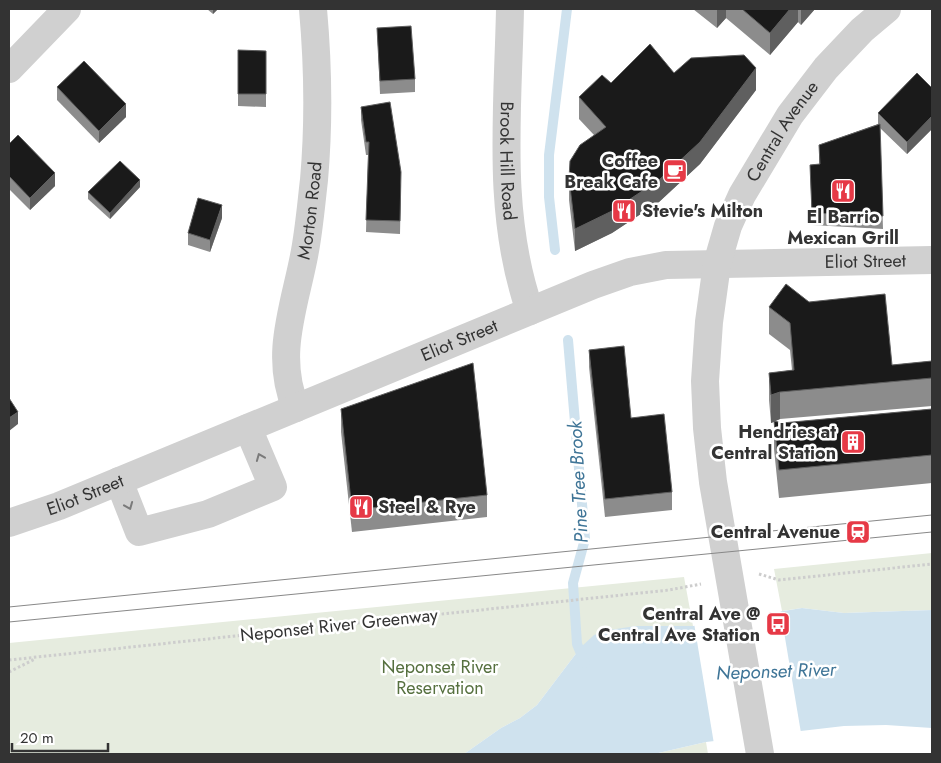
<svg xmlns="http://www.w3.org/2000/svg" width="941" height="763" font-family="Jost,sans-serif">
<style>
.green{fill:#e6ecdf}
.water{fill:#cfe2ee}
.pier{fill:#fff}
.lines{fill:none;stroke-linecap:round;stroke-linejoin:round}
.stream{stroke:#cfe2ee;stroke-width:10}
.path{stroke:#cdcdcd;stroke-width:3;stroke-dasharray:2.5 2.5;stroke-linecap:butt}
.minor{stroke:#d0d0d0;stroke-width:28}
.tram{stroke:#888;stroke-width:1}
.wall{fill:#8c8c8c}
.shaded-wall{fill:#5f5f5f}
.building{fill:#1a1a1a;stroke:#5f5f5f}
.oneway{stroke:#7a7a7a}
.labels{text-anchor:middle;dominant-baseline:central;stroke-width:5;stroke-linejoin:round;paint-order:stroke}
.street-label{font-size:18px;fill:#333;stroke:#fff}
.poi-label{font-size:18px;font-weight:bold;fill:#333;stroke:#fff;text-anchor:end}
.park-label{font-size:18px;fill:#56703f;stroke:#fff}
.water-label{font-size:19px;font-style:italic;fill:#3f7597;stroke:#fff}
</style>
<rect width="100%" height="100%" fill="#fff"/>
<g class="green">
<path d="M932,553V610L844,613L802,608L782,611L774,569Z"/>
<path d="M684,577L693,626H635L581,647L537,705L520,718L501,728L464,754H9V643Z"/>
<path d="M706,742L708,754H654Z"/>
</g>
<path class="water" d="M802,608L844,613L932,610V728L886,725L844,726L706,742L654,754H464L501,728L520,718L537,705L581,647L594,635L609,630L636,626H693Z"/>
<path class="pier" d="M780,608L801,733L714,744L694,623Z"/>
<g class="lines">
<g class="stream">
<path d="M555,250L549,197V155L567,9"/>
<path d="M568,340L585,539L573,583L577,644L585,663"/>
</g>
<g class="path">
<path d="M759,574L779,580L932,564"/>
<path d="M9,660L669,590L701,584"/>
<path d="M9,672L35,659"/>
</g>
<g class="minor">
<path id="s1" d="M510,9C508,110 496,214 530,311"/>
<path d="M9,69L67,9"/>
<path id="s2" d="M296,408C274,356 294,308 304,256C309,231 311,205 314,180C319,123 318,65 313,9"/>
<path d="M119,481L139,532L208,514L273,487L248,428"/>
<path id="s3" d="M9,523L59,506L593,285L630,272L666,265L932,260"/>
<path id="s4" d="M760,754L713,482L707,428L705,381L709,322L717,264L728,226L742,195L790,115L826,68L862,30L887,9"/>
</g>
<g class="tram">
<path d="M9,607L932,515"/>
<path d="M9,622L932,532"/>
</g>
</g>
<g class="wall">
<path d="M207,9H218L213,14Z"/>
<path d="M693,9H815L801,25L798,22L770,55L726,18L717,28Z"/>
<path d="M377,28L415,79V92L380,94Z"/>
<path d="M238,50L266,51V107L238,106Z"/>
<path d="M674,73L756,90L700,164L659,202L612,233L575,251L569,200V178L594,135L579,119V97L611,83Z"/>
<path d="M57,87L126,117L99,143L57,100Z"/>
<path d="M932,88V129L907,154L880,128L883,229L812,225L810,165L819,164V145L878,124V113Z"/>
<path d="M361,107L401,185L400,234L366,232L368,155H366L361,120Z"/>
<path d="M9,144L55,186L30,210L9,189Z"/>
<path d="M140,187L110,219L88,199V192Z"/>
<path d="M222,218L210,252L188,245V233Z"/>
<path d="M769,307L892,365L932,361V406L780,419L775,421L782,423L932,409V483L779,498L774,449V422L771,423L769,400V373L792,370L790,350L769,334Z"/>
<path d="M589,350L631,418L672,492V510L605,517L589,367Z"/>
<path d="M341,409L487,495V517L352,532L341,432Z"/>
</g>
<g class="shaded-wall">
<path d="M213,9H218L213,14Z"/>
<path d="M717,9H726V18L717,28Z"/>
<path d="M790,9H798V22L770,55V33Z"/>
<path d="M801,9H815L801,25Z"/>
<path d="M756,68V90L700,164L659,202L612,233L575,251V229Z"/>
<path d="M126,104V117L99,143V131Z"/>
<path d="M932,116V129L907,154V142Z"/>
<path d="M55,173V186L30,210V198Z"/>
<path d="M140,180V187L110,219V213Z"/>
<path d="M222,205V218L210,252V240Z"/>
<path d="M780,392V419L771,423V395Z"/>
<path d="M18,412V424L9,431V418Z"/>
</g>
<g class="building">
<path d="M742,9H790L770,33Z"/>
<path d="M411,26L415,79L380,81L377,28Z"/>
<path d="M650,44L674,73L691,58L744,55L756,68L700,142L659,180L612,211L575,229L569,178L570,161L580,145L606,127L579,97L602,75L611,83Z"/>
<path d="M238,50L266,51V94H238Z"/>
<path d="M84,61L126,104L99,131L57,87Z"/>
<path d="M917,73L932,88V116L907,142L878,113Z"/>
<path d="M390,102L401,172L400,221L366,220L369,142H366L361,107Z"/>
<path d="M880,124L883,216L812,213L810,165L820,164L819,145Z"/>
<path d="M18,135L55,173L30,198L9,176V144Z"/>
<path d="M120,161L140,180L110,213L88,192Z"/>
<path d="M198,198L222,205L210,240L188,233Z"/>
<path d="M786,284L809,302L885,294L892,365L932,361V378L780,392L771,395L769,373L794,370L790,323L769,307Z"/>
<path d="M624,346L631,418L664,414L672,492L605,499L589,350Z"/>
<path d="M473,363L487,495L352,510L341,409Z"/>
<path d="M9,398L18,412L9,418Z"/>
<path d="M932,409V455L779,470L774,421L782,423Z"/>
</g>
<defs><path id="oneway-chevron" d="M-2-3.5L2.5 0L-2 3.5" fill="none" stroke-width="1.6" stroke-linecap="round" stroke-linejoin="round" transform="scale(1.25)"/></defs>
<g class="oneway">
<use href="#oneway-chevron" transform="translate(260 457) rotate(-112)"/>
<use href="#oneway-chevron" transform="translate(129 506) rotate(68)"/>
</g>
<defs>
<symbol id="cafe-square" viewBox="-11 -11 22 22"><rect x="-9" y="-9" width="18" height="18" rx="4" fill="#e63946" stroke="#fff"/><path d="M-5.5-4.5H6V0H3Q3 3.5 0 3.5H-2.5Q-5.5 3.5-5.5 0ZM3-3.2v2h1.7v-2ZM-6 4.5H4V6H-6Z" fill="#fff"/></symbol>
<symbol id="restaurant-square" viewBox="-11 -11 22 22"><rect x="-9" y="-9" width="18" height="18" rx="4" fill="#e63946" stroke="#fff"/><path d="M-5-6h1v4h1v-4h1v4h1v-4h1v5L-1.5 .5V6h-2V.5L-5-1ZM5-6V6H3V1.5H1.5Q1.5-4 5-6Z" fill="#fff"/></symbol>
<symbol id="building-square" viewBox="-11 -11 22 22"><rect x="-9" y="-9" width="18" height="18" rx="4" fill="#e63946" stroke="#fff"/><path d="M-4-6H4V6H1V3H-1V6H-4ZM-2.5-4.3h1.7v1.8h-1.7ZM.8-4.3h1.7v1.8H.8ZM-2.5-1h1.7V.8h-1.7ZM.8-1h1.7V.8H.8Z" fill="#fff"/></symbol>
<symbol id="station-square" viewBox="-11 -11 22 22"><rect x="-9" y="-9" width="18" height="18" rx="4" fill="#e63946" stroke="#fff"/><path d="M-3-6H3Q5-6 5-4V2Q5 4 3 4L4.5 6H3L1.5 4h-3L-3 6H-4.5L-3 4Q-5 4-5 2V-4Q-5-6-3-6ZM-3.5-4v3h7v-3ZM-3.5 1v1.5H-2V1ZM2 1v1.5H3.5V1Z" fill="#fff"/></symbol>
<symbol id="bus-square" viewBox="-11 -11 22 22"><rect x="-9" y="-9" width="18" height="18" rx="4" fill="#e63946" stroke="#fff"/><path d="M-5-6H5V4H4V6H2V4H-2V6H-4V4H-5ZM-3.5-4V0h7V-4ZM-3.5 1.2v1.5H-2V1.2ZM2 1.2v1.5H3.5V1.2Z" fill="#fff"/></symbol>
</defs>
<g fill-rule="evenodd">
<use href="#cafe-square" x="661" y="157" width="28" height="28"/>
<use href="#restaurant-square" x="829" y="177" width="28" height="28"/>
<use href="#restaurant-square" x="610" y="197" width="28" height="28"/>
<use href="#building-square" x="839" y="428" width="28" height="28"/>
<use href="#restaurant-square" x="347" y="493" width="28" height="28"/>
<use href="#station-square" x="844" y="518" width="28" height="28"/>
<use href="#bus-square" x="764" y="610" width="28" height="28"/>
</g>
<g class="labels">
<g class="street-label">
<text stroke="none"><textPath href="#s4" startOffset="644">Central Avenue</textPath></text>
<text stroke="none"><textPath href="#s1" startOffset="152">Brook Hill Road</textPath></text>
<text stroke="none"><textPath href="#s2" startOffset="201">Morton Road</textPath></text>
<text stroke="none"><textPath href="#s3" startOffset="906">Eliot Street</textPath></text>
<text stroke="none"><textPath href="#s3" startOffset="486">Eliot Street</textPath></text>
<text stroke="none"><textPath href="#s3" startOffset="81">Eliot Street</textPath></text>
<text transform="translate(339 625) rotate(-6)">Neponset River Greenway</text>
</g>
<g class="poi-label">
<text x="658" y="161">Coffee<tspan x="658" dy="21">Break Cafe</tspan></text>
<text x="642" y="211" text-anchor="start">Stevie's Milton</text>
<text x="843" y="217" text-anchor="middle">El Barrio<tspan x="843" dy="21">Mexican Grill</tspan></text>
<text x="836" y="432">Hendries at<tspan x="836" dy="21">Central Station</tspan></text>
<text x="378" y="507" text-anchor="start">Steel &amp; Rye</text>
<text x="840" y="532">Central Avenue</text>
<text x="760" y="614">Central Ave @<tspan x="760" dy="21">Central Ave Station</tspan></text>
</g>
<g class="park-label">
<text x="440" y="667">Neponset River<tspan x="440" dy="21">Reservation</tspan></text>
</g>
<g class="water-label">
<text transform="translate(578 482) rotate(-93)">Pine Tree Brook</text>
<text transform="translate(776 671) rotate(-2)">Neponset River</text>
</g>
</g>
<rect width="941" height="763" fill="none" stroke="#333333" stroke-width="20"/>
<path d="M12 743v8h96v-8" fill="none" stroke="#333333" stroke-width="2.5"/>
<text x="20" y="743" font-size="15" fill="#333333" stroke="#ffffff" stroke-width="4" paint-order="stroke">20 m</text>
</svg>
